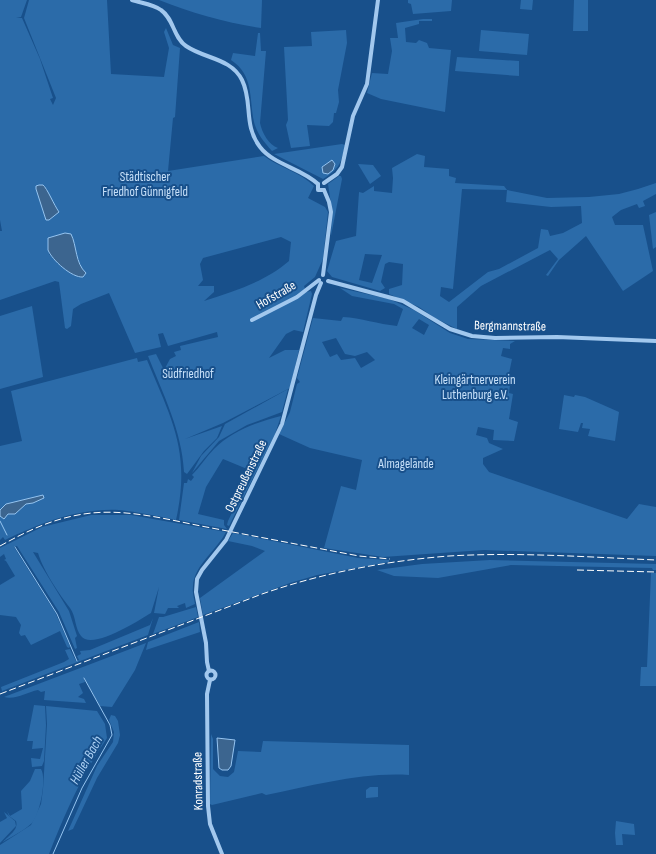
<svg xmlns="http://www.w3.org/2000/svg" width="656" height="854" font-family="'Sofia Sans Condensed',sans-serif">
<style>
.green{fill:#2b6ba9;fill-rule:evenodd}
.water{fill:#3c658f;stroke:#95c4f0}
.lines{fill:none;stroke-linecap:round;stroke-linejoin:round}
.stream{stroke:#95c4f0;stroke-width:1}
.tertiary{stroke:#a2c8ee;stroke-width:4}
.rail{stroke:#fff;stroke-width:1;stroke-dasharray:7 3;stroke-linecap:butt}
.labels{text-anchor:middle;dominant-baseline:central;stroke-width:4;stroke-linejoin:round;paint-order:stroke}
.park-label{font-size:13px;fill:#c8e1fa;stroke:#18508b}
.street-label{font-size:13px;fill:#fff;stroke:#18508b}
.water-label{font-size:14px;font-style:italic;fill:#aed2f5;stroke:#18508b}
</style>
<rect width="100%" height="100%" fill="#18508b"/>
<g class="green">
<path d="M0,0H27L21,17L16,18H22L40,59L53,98L50,99L53,105L56,98L24,18L29,0H107L111,74L164,77L169,48L164,32L166,28L173,45L180,48L175,117L173,118L168,171L264,156C280,168 300,172 314,186L308,198L325,207L328,212L323,259L315,277L304,286L306,292L311,291L312,294L303,332L294,330L286,334L269,358L285,350H299L290,388L223,423L185,439L222,426L217,438L204,451L187,474L184,472C182,431 163,394 148,356L156,354L164,370L170,359L176,356L174,352L181,350L180,346L218,337L217,332L168,346L163,333L158,334L161,347L135,353L109,293L81,304L73,309L71,326L67,329L65,328L59,282L55,281L0,300V231H2L0,220ZM46,188L49,197L59,212L49,220L45,217L41,199ZM61,235L75,250L82,270H67L49,254L48,238ZM281,237L291,242L289,261C265,282 234,291 204,301L214,292V286H198L203,280L200,264L203,258Z"/>
<path d="M159,0H262L261,28C226,23 192,13 159,0Z"/>
<path d="M408,0H452L451,11L413,14L411,4L408,3Z"/>
<path d="M521,0H533L532,10L520,9Z"/>
<path d="M574,0H588V31H573Z"/>
<path d="M423,19H432V21H419V24L405,28L406,42L416,43L419,40L427,43L429,48L451,50L445,112L381,99L367,93L372,73L388,74L392,51L390,38H398L396,23Z"/>
<path d="M346,30L347,43L338,90L339,102L336,113H334L333,122L329,126L307,125L310,146L291,148L286,125L288,120L284,47L312,46L311,32Z"/>
<path d="M481,30L529,34L527,55L479,51Z"/>
<path d="M258,33H260L261,51H266L260,123C262,133 269,145 278,148L272,151C264,142 257,134 254,122C249,98 254,75 231,60L233,53L255,56Z"/>
<path d="M457,57L519,61V76L455,71Z"/>
<path d="M342,144L345,145C341,164 339,169 323,179L274,154Z"/>
<path d="M417,154L425,156L424,167L449,169V176L456,178L455,183L504,186L507,190L547,198L589,197L619,194L638,189L656,183V194L643,201L645,206L639,208L637,204L621,210L612,217L615,225H643L653,271L623,291L586,236L559,260L548,276L546,275L558,259L550,250L481,286L457,307V329L435,318L419,307L389,294V289L402,285L403,264L389,262L385,264L381,282L385,288L380,291L332,277L327,271L336,241L356,236L359,192L363,193L374,186V191L392,193L393,178L392,168ZM462,189L507,190L506,202L551,207L581,206L582,223L563,233L550,236L548,230L541,229L538,248L499,269L488,272L449,302L440,296L441,287L453,289ZM365,254L382,255L372,283L359,280Z"/>
<path d="M358,164L373,165L381,176L370,184Z"/>
<path d="M339,176H341L342,179L331,236L332,211L328,184Z"/>
<path d="M656,212V247L653,249L649,215Z"/>
<path d="M340,288L389,299L414,310L450,333L468,339L515,341L510,344V349L503,348L501,356L512,359L507,383L510,385L509,393L513,394L509,419L518,422L514,441L493,440L494,430L478,427L476,435L487,438L489,443L503,449L483,458V464L489,472L627,519L639,504L656,507V556L484,550L383,557L324,548L341,486L356,490L362,460L310,448L279,434L290,412L297,384L300,382L297,378L313,318L341,321L343,317C361,318 378,324 397,326L403,309L394,304L352,296ZM419,319L429,325L424,335L412,328ZM336,338L345,354L355,356L367,352L375,360L361,368L355,358L341,360L337,354L330,357L322,342Z"/>
<path d="M32,306L43,377L0,389V316Z"/>
<path d="M137,358L138,362L147,360C172,420 191,452 176,520C157,516 138,512 119,510C78,508 41,523 5,540L3,537L0,540V446L22,441L11,391Z"/>
<path d="M288,389L282,412L247,425L219,441L192,473L201,456L219,437L225,424Z"/>
<path d="M564,395L574,397L575,395L585,397L619,412L615,441L588,436L590,429L582,428L583,423H581L578,432L559,429Z"/>
<path d="M281,416L275,434L229,526L227,525L228,521L252,471L223,459L206,487L198,514L224,520V525L227,529L179,520L184,483H187L188,479L191,481L194,477L192,475C200,467 206,457 214,449C232,431 257,422 281,416Z"/>
<path d="M91,515H131L226,532C217,550 194,565 193,586C192,592 194,598 195,604L186,608L185,603L177,606L179,608H168L165,614L154,613L159,587L151,613C141,619 92,651 81,636C75,629 76,616 70,608C59,594 43,570 38,553L33,552L69,611L77,636L75,638L77,648L75,649L59,612L17,546L14,547L55,612L70,646L69,648L67,647L60,631L31,645L25,635L21,636L19,633L21,625L16,617L0,615V585L15,576L6,561L4,560L6,559L4,554L0,557V548L42,527Z"/>
<path d="M233,533L358,558L389,560V562L317,575L290,583L203,615L200,598L265,551L252,546L228,541Z"/>
<path d="M490,560L656,564V570H653L652,568L511,565L438,578L394,576L377,570L422,564Z"/>
<path d="M651,573H656V686H640L641,667H647Z"/>
<path d="M196,607L198,617L153,634L159,617H163Z"/>
<path d="M153,618L148,635L2,691L1,687L64,662L69,659L65,650L70,649L76,661L79,660L77,656L81,654L80,651L90,650L150,625Z"/>
<path d="M199,622L200,632L146,650L148,642Z"/>
<path d="M146,643L135,670L112,707L100,706L84,678L85,682L79,684L83,693L78,697L84,699L86,703L44,700L45,691L41,692L38,690C27,692 16,700 4,697Z"/>
<path d="M34,705L45,706L46,725L44,761L42,766L32,767L31,758L40,759L43,748L32,749L33,741H27Z"/>
<path d="M46,706L97,711L105,724L107,738C82,775 65,813 49,854H0V845L31,825L41,804L43,789L47,724Z"/>
<path d="M111,715L115,716L118,721L120,735L118,743L97,778L73,829L68,831L97,766L113,742L114,732L109,720Z"/>
<path d="M211,734L213,739V769L220,776L228,777L234,772L238,751L261,752L263,741L409,745V775C361,772 312,786 266,795L262,793L212,805L210,804Z"/>
<path d="M35,769H41C47,779 40,814 32,823C24,831 12,836 3,842C8,836 19,830 16,821L9,816L7,811L10,816L22,809L21,791L30,781Z"/>
<path d="M370,787H378V797L366,798V790Z"/>
<path d="M4,812L15,821L16,826L0,843V822L7,818Z"/>
<path d="M616,821L634,824L635,835L622,834L623,845H616L615,833Z"/>
</g>
<g class="water">
<path d="M332,160L335,164L333,170L328,174L323,173L322,167Z"/>
<path d="M39,185H43C47,188 54,205 59,212L49,220H46L45,217L36,189V186Z"/>
<path d="M65,233L71,234C77,246 75,263 86,273L83,277C72,278 52,260 48,250V238Z"/>
<path d="M43,495L44,498L33,503L26,504L15,514H8L4,519L0,516V510L6,504Z"/>
<path d="M217,738L235,740L231,766L228,770H222L219,768Z"/>
</g>
<g class="lines">
<g class="stream">
<path d="M0,521L7,535"/>
<path d="M15,547L57,614L77,661"/>
<path d="M53,854L82,788L112,735L110,725L84,678"/>
</g>
<g class="tertiary">
<path d="M132,0C141,3 153,4 161,10C174,19 173,37 186,46C205,59 231,58 242,80C253,102 243,125 260,147C274,165 301,168 318,184"/>
<path d="M324,183L337,174L342,167L353,116L367,84L378,0"/>
<path d="M318,184V190H324"/>
<path d="M323,275L331,212L329,202L324,190"/>
<path d="M328,281L403,301L450,329L472,336L495,338L557,337L656,341"/>
<path d="M252,320L297,297L319,280"/>
<circle cx="211" cy="675" r="4.5"/>
<path d="M209,671L207,662L206,643L196,592L197,579L202,570L226,540L282,424L316,295L321,283"/>
<path d="M210,680L207,694L208,806L210,824L222,854"/>
</g>
<g class="rail">
<path d="M0,546C25,532 50,520 78,515C119,507 161,518 201,526C254,536 306,546 359,556L390,559"/>
<path d="M577,570L656,572"/>
<path d="M0,694L262,594C322,573 385,561 449,556C518,552 587,557 656,560"/>
</g>
</g>
<g class="labels">
<g class="park-label">
<text x="145" y="177">Städtischer<tspan x="145" dy="15">Friedhof Günnigfeld</tspan></text>
<text x="188" y="374">Südfriedhof</text>
<text x="475" y="380">Kleingärtnerverein<tspan x="475" dy="15">Luthenburg e.V.</tspan></text>
<text x="406" y="464">Almagelände</text>
</g>
<g class="street-label">
<text transform="translate(276 295) rotate(-30)">Hofstraße</text>
<text transform="translate(510 326) rotate(1)">Bergmannstraße</text>
<text transform="translate(246 476) rotate(-64)">Ostpreußenstraße</text>
<text transform="translate(198 781) rotate(-91)">Konradstraße</text>
</g>
<g class="water-label">
<text transform="translate(86 760) rotate(-61)">Hüller Bach</text>
</g>
</g>
</svg>
